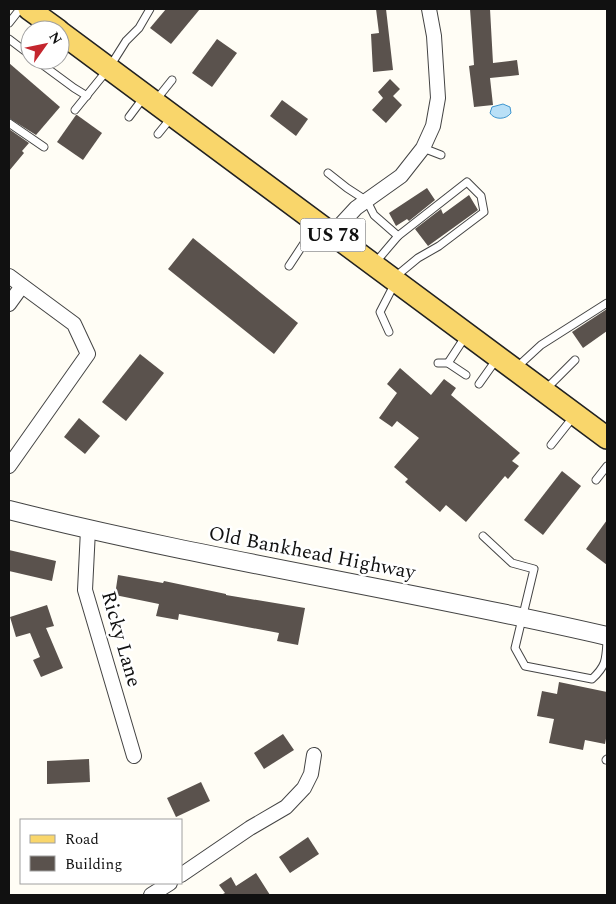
<svg xmlns="http://www.w3.org/2000/svg" width="616" height="904" font-family="Spectral,serif">
<style>
.water{fill:#b9e0f7;stroke:#3f96cf}
.building{fill:#5a524d}
.lines{fill:none;stroke-linecap:round;stroke-linejoin:round}
.service-casing{stroke:#444;stroke-width:9}
.minor-casing{stroke:#444;stroke-width:16}
.tertiary-casing{stroke:#444;stroke-width:20}
.primary-casing{stroke:#222;stroke-width:24}
.service{stroke:#fff;stroke-width:7}
.minor{stroke:#fff;stroke-width:14}
.tertiary{stroke:#fff;stroke-width:18}
.primary{stroke:#f9d66b;stroke-width:21}
.labels{text-anchor:middle;dominant-baseline:central;stroke-width:5;stroke-linejoin:round;paint-order:stroke}
.shield{fill:#fff;stroke:#585858;stroke-width:1}
.shield-label{font-size:19px;font-weight:bold;fill:#111}
.street-label{font-size:20px;fill:#111;stroke:#fff}
</style>
<rect width="100%" height="100%" fill="#fffdf5"/>
<path class="water" d="M503,104L510,107L511,113C506,120 494,120 490,113L492,107Z"/>
<g class="building">
<path d="M166,9H200L171,44L150,28Z"/>
<path d="M376,9H386L393,70L373,72L371,34L379,33Z"/>
<path d="M470,9H490L493,63L517,60L519,75L490,78L493,105L474,107L469,66L474,65Z"/>
<path d="M217,39L237,53L212,87L192,73Z"/>
<path d="M9,63L60,107L36,135L9,118Z"/>
<path d="M390,79L400,89L393,96L402,105L386,123L372,110L383,98L378,92Z"/>
<path d="M282,100L308,119L296,136L270,116Z"/>
<path d="M76,115H77L102,133L83,160L57,142Z"/>
<path d="M9,129L29,143L22,151L24,153L9,171Z"/>
<path d="M427,188L435,200L409,221L407,219L396,226L389,213Z"/>
<path d="M469,195L478,210L428,246L415,229L441,209L443,214Z"/>
<path d="M193,238L298,323L274,354L168,269Z"/>
<path d="M607,309V331L583,348L572,332Z"/>
<path d="M140,354L164,373L126,421L102,402Z"/>
<path d="M400,368L431,395L444,379L456,388L451,395L520,453L512,461L519,466L508,479L505,476L466,522L446,505L440,512L405,482L408,479L394,467L419,438L397,421L392,427L379,418L397,393L387,384Z"/>
<path d="M79,418L100,436L85,454L64,437Z"/>
<path d="M562,471L581,486L543,535L524,520Z"/>
<path d="M607,520V565L586,549Z"/>
<path d="M9,550L56,561L52,581L9,571Z"/>
<path d="M118,575L163,583L164,581L226,594V595L305,608L298,645L277,641L279,633L179,614L178,620L156,616L159,604L115,595Z"/>
<path d="M47,605L54,626L46,628L63,668L41,677L33,660L40,657L30,633L16,637L10,617Z"/>
<path d="M559,682L607,692V733L605,744L585,740L583,750L549,743L554,719L537,716L542,691L557,694Z"/>
<path d="M283,734L294,750L264,769L254,753Z"/>
<path d="M89,759L90,782L47,784V761Z"/>
<path d="M201,782L210,801L176,817L167,798Z"/>
<path d="M308,837L319,854L290,873L279,857Z"/>
<path d="M256,873L270,895H221L225,893L219,885L231,877L236,886Z"/>
</g>
<g class="lines">
<defs>
<g id="service">
<path d="M9,23L20,9"/>
<path d="M9,39L30,55"/>
<path d="M36,60L74,88L87,96"/>
<path d="M156,100L172,80"/>
<path d="M75,110L109,68L126,41L139,28L150,9"/>
<path d="M129,117L144,97"/>
<path d="M9,123L44,147"/>
<path d="M158,134L171,118"/>
<path d="M423,148L441,155"/>
<path d="M328,173L347,188L367,201L374,215L398,236L375,263"/>
<path d="M289,266L316,225"/>
<path d="M395,277L418,258L439,246L484,212L481,196L467,182L398,236"/>
<path d="M389,332L380,312L395,283"/>
<path d="M438,363H448L466,375"/>
<path d="M448,363L465,337"/>
<path d="M516,368L541,345L607,303"/>
<path d="M479,384L496,360"/>
<path d="M546,389L575,360"/>
<path d="M551,445L574,416"/>
<path d="M596,480L607,466"/>
<path d="M483,536L512,563L534,569L515,648L525,666L592,679C606,666 606,660 607,641"/>
<path d="M606,760L607,759"/>
</g>
<g id="minor">
<path d="M332,234L356,208L401,176L423,148L433,126L438,98L434,36L429,9"/>
<path d="M9,276L74,324L88,354L9,466"/>
<path d="M9,304L22,286"/>
<path d="M88,530L85,590L134,756"/>
<path d="M181,875L250,828L286,807L304,788L311,774L314,755"/>
<path d="M151,895L170,883"/>
</g>
<path id="tertiary" d="M9,510C207,560 409,590 607,636"/>
<g id="primary">
<path d="M29,9L58,30"/>
<path d="M60,32L607,438"/>
</g>
</defs>
<use href="#service" class="service-casing"/>
<use href="#minor" class="minor-casing"/>
<use href="#tertiary" class="tertiary-casing"/>
<use href="#primary" class="primary-casing"/>
<use href="#service" class="service"/>
<use href="#minor" class="minor"/>
<use href="#tertiary" class="tertiary"/>
<use href="#primary" class="primary"/>
</g>
<g class="labels">
<rect class="shield" x="300.5" y="218.5" width="65" height="33" rx="4"/>
<g class="shield-label">
<text x="333" y="235">US 78</text>
</g>
<g class="street-label">
<text transform="translate(312 553) rotate(11)">Old Bankhead Highway</text>
<text transform="translate(121 639) rotate(74)">Ricky Lane</text>
</g>
</g>
<rect width="616" height="904" fill="none" stroke="#111111" stroke-width="20"/>
<rect x="20" y="819" width="162" height="65" fill="#ffffff" stroke="#a0a0a0"/>
<rect x="30" y="835" width="25" height="8" fill="#f9d66b" stroke="#a0a0a0"/>
<text x="65" y="844" font-size="15" fill="#111111">Road</text>
<rect x="30" y="856" width="25" height="15" fill="#5a524d" stroke="#a0a0a0"/>
<text x="65" y="869" font-size="15" fill="#111111">Building</text>
<g transform="translate(45 45) rotate(57)"><circle r="24" fill="#ffffff" stroke="#a0a0a0"/>
<path d="M0-4L9 19L0 12L-9 19Z" fill="#c4262e"/>
<text y="-8" font-size="14" font-weight="bold" text-anchor="middle" fill="#111111">N</text>
</g>
</svg>
